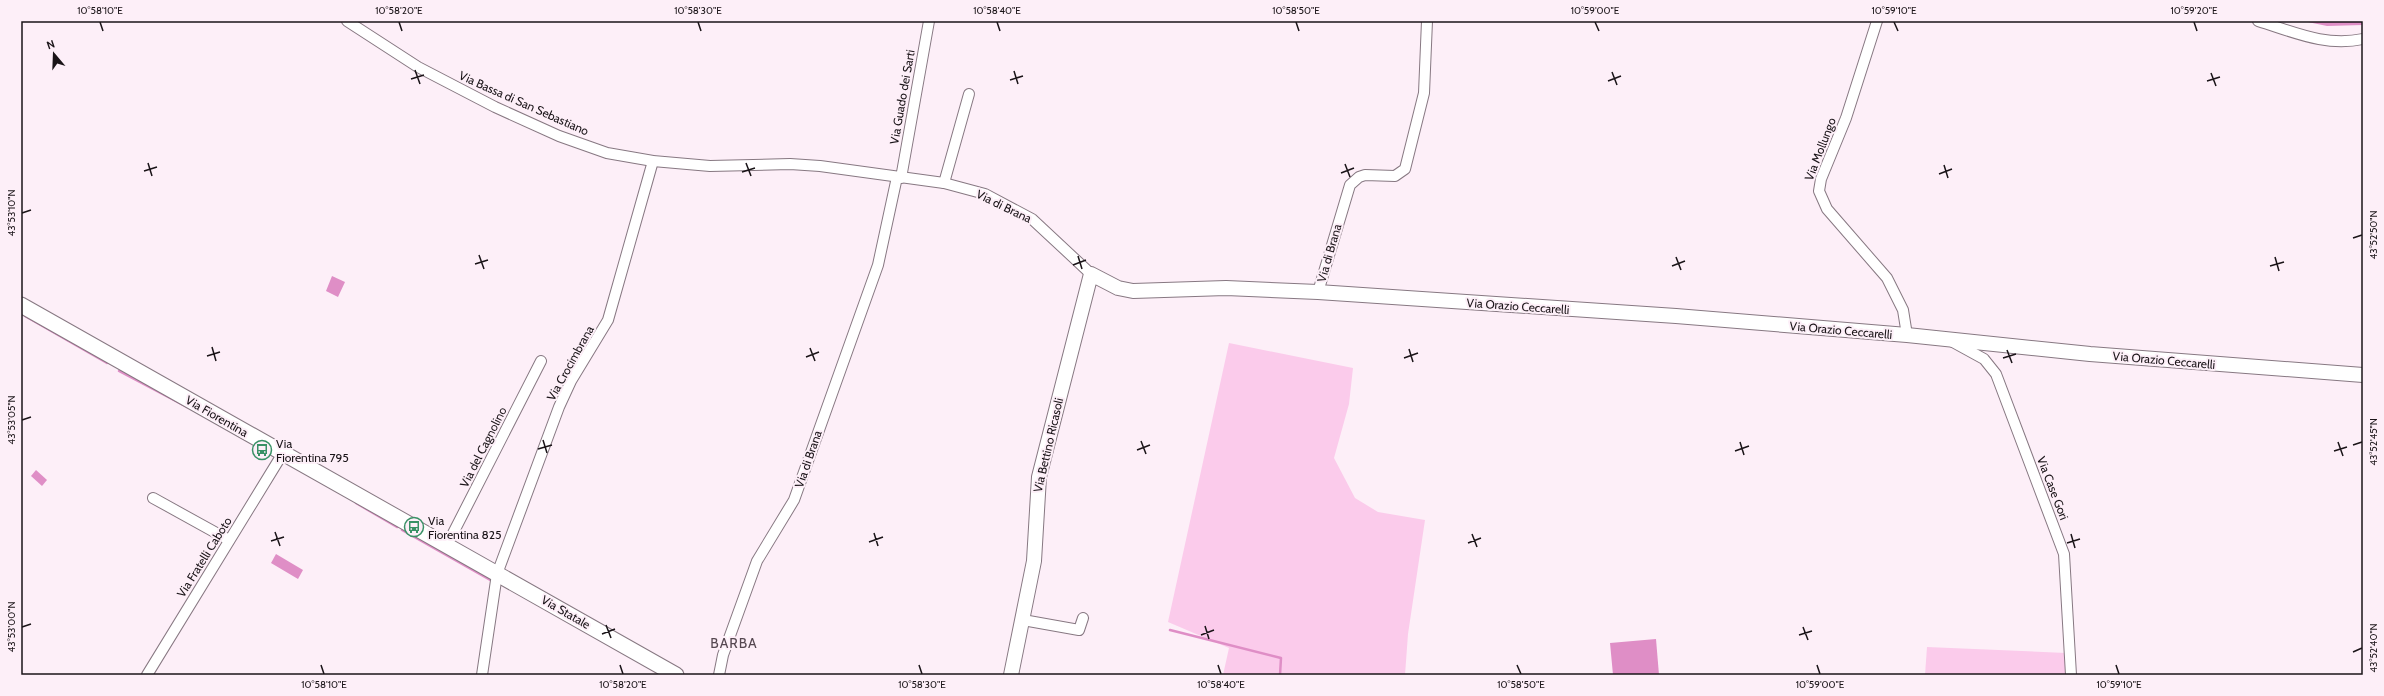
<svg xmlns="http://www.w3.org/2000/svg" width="2384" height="696" font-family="Cabin,sans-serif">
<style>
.green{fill:#fbcbeb}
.water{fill:#df8ec6}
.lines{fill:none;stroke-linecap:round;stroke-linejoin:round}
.stream{stroke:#df8ec6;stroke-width:2.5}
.street-casing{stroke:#877882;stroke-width:12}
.secondary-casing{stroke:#877882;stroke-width:16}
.primary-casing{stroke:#877882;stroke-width:17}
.street{stroke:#fff;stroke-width:10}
.secondary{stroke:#fff;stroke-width:14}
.primary{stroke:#fff;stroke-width:15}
.ticks{fill:none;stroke:#1a1418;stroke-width:1.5}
.labels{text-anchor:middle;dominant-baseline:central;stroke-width:4;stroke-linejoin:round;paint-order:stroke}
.street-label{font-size:12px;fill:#1a1418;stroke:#fdeff8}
.poi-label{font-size:12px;fill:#1a1418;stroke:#fdeff8;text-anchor:start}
.quarter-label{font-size:14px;letter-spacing:1px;fill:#564851;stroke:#fdeff8}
.neatline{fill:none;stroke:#1a1418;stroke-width:1.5}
.ticks-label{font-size:10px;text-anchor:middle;fill:#1a1418}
</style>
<rect width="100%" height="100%" fill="#fdeff8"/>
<g class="green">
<path d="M1229,343L1353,368L1349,404L1334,458L1355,498L1378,512L1425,520L1408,634L1405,675H1223L1229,648L1168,622Z"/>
<path d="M1927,647L2066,653L2067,675H1925Z"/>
</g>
<g class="water">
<path d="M2303,21H2363V25L2327,26Z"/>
<path d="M332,276L345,282L338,297L326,291Z"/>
<path d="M36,470L47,480L42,486L31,476Z"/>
<path d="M276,554L303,570L298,579L271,563Z"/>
<path d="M1656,639L1659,675H1613L1610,643Z"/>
</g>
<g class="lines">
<g class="stream">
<path d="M25,316L107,363"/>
<path d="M119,371L187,407"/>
<path d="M356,503L397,527"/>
<path d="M402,530L492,581"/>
<path d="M1170,630L1281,658L1280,675"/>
</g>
<defs>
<g id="street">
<path d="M347,21L418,67L495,107L559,136L607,153L653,161L710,166L790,164L820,166L944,183L985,194L1032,219L1091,274"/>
<path d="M1877,21L1846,118L1821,179L1819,191L1827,209L1887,278L1903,310L1907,335"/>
<path d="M2258,21C2294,32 2325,47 2363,39"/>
<path d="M901,178L929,21"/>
<path d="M944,183L969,94"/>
<path d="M1318,292L1350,185L1359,177L1365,175L1395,176L1405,169L1424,93L1427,21"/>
<path d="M1953,342L1984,359L1996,374L2064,554L2071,675"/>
<path d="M153,498L229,540"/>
<path d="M447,545L541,361"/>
<path d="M1023,620L1079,630L1083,618"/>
<path d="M147,675L283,453"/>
<path d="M482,675L497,574L559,407L571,381L608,320L653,161"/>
<path d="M719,675L723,655L757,561L794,500L878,265L897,177"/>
</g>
<path id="secondary" d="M1011,675L1034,561L1039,477L1091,274L1118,288L1133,291L1226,288L1318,292L1676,316L1907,335L2090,354L2363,375"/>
<path id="primary" d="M21,305L676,675"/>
</defs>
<use href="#street" class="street-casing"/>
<use href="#secondary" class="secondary-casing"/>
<use href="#primary" class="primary-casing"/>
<use href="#street" class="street"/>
<use href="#secondary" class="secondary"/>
<use href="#primary" class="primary"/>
</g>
<path class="ticks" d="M100,22L103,31M399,22L402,31M698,22L701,31M997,22L1000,31M1296,22L1299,31M1595,22L1599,31M1894,22L1898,31M2194,22L2197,31M415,70L420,84M1014,71L1018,84M1612,72L1617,85M2211,73L2216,86M411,79L424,75M1010,80L1023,76M1608,81L1621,76M2207,81L2220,77M148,163L152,176M746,163L751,176M1345,164L1350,177M1944,165L1948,178M144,171L157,167M742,172L755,168M1341,173L1354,168M1939,174L1952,169M22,213L31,210M2353,238L2362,235M479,255L484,269M1078,256L1082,269M1676,257L1681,270M2275,257L2279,271M475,264L488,260M1073,265L1086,260M1672,266L1685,261M2270,266L2284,262M212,347L216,361M810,348L815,361M1409,349L1413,362M2007,350L2012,363M207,356L220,352M806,357L819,352M1404,358L1418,353M2003,358L2016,354M22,420L31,417M543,440L547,453M1141,441L1146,454M1740,442L1744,455M2338,442L2343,456M2353,445L2362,442M538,449L552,445M1137,450L1150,445M1735,451L1749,446M2334,451L2347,447M275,532L280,546M874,533L878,546M1472,534L1477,547M2071,534L2075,548M271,541L284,537M869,542L883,537M1468,543L1481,538M2067,543L2080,539M606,625L611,638M1205,626L1209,639M22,627L31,624M1803,627L1808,640M602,634L615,629M1201,635L1214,630M1799,635L1812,631M2353,652L2362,648M321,665L324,674M620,665L623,674M919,665L922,674M1218,665L1221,674M1517,665L1521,674M1817,665L1820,674M2116,665L2119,674"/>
<defs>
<symbol id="bus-ring" viewBox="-11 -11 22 22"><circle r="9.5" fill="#fdeff8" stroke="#399166" stroke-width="1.5"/><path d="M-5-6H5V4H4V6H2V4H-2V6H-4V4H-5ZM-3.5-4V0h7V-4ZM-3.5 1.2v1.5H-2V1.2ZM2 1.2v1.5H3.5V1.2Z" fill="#399166"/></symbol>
</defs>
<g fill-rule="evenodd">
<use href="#bus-ring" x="251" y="439" width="22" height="22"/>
<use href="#bus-ring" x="403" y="516" width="22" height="22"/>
</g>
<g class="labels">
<g class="street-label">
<text transform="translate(902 97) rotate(-80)">Via Guado dei Sarti</text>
<text transform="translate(524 103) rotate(24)">Via Bassa di San Sebastiano</text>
<text transform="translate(1820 149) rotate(-69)">Via Mollungo</text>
<text transform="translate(1004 206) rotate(26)">Via di Brana</text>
<text transform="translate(1329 253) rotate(-74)">Via di Brana</text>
<text transform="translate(1518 306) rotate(4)">Via Orazio Ceccarelli</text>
<text transform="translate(1841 330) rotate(5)">Via Orazio Ceccarelli</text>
<text transform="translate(2164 360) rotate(5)">Via Orazio Ceccarelli</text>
<text transform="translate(570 363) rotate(-61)">Via Crocimbrana</text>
<text transform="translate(217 416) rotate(30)">Via Fiorentina</text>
<text transform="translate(1048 445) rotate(-77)">Via Bettino Ricasoli</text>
<text transform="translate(483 447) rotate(-63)">Via del Cagnolino</text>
<text transform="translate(808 459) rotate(-71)">Via di Brana</text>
<text transform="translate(2053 488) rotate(69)">Via Case Gori</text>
<text transform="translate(204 557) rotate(-58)">Via Fratelli Caboto</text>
<text transform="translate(566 612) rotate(30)">Via Statale</text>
</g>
<g class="poi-label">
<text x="276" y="443">Via<tspan x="276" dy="14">Fiorentina 795</tspan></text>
<text x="428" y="520">Via<tspan x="428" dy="14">Fiorentina 825</tspan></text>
</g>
<g class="quarter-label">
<text x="734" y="643">BARBA</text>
</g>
</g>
<rect width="2384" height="696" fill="none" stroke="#fdeff8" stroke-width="44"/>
<g transform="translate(54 54) rotate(341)" stroke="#fdeff8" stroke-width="3" paint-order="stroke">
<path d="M0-3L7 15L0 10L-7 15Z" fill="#1a1418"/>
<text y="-6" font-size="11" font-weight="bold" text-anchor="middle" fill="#1a1418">N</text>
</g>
<rect x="22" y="22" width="2340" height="652" class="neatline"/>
<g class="ticks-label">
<text x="100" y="14">10°58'10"E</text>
<text x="399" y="14">10°58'20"E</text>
<text x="698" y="14">10°58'30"E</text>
<text x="997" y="14">10°58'40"E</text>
<text x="1296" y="14">10°58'50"E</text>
<text x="1595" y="14">10°59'00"E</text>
<text x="1894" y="14">10°59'10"E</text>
<text x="2194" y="14">10°59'20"E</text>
<text transform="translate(11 213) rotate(-90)" y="4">43°53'10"N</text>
<text transform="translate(2373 235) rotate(-90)" y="4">43°52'50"N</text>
<text transform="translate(11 420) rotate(-90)" y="4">43°53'05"N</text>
<text transform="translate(2373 442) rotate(-90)" y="4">43°52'45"N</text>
<text transform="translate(11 627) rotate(-90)" y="4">43°53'00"N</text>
<text transform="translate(2373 648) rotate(-90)" y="4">43°52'40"N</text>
<text x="324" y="688">10°58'10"E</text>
<text x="623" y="688">10°58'20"E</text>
<text x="922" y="688">10°58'30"E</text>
<text x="1221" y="688">10°58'40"E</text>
<text x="1521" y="688">10°58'50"E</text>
<text x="1820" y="688">10°59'00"E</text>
<text x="2119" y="688">10°59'10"E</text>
</g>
</svg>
